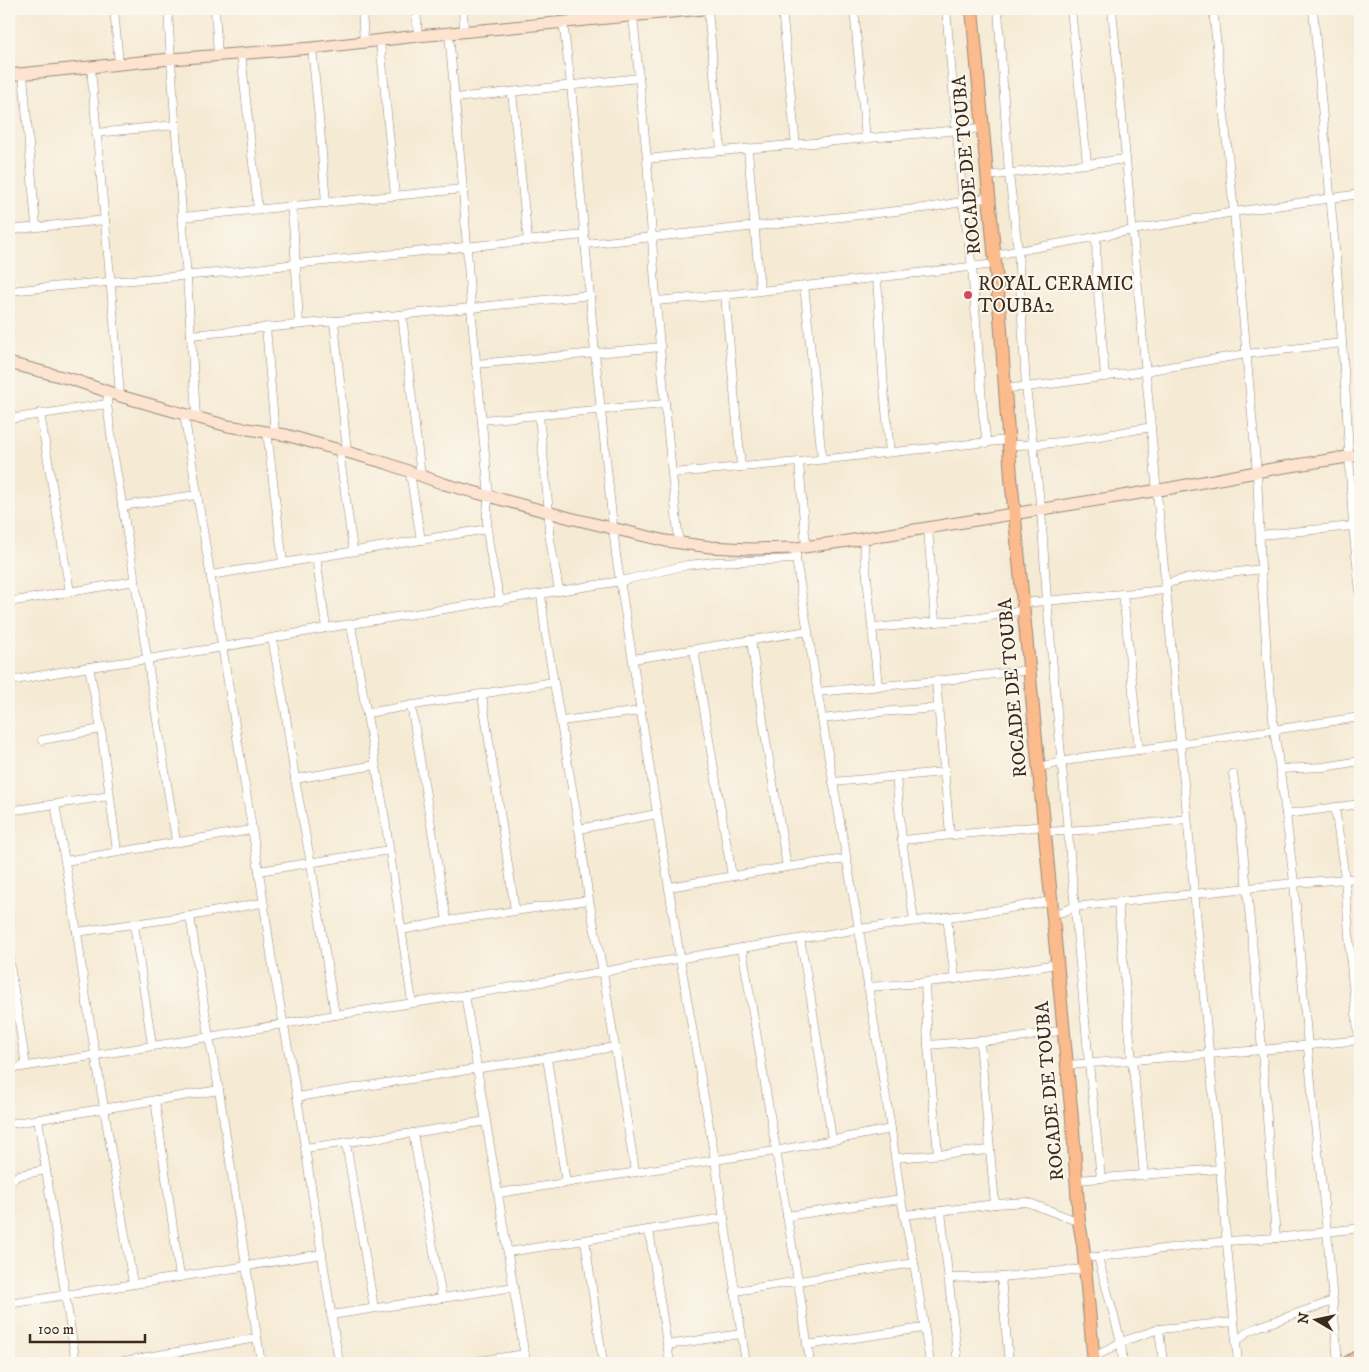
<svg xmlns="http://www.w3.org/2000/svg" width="1369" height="1372" font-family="'IM FELL DW Pica',serif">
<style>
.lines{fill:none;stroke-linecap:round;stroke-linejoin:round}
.street-casing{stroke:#988a79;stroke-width:9}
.secondary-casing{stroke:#988a79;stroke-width:13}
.primary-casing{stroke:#988a79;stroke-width:14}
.street{stroke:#fff;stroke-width:8}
.secondary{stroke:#fde4d1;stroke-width:11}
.primary{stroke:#fbbb8d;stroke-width:12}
.poi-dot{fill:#d1495b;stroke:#fbf7ec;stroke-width:2}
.labels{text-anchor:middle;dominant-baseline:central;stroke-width:4;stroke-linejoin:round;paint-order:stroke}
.street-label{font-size:19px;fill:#3b2a1e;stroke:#fbf7ec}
.poi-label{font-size:19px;fill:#3b2a1e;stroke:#fbf7ec;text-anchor:start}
</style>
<rect width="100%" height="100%" fill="#fbf7ec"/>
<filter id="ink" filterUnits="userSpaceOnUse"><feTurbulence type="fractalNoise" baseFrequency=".02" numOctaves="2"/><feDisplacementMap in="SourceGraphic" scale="10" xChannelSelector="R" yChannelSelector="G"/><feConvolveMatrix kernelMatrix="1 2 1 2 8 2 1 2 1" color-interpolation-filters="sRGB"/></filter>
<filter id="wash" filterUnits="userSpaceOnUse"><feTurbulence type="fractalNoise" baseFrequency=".0096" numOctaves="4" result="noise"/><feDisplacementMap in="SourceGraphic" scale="20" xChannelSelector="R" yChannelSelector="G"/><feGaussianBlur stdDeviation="1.12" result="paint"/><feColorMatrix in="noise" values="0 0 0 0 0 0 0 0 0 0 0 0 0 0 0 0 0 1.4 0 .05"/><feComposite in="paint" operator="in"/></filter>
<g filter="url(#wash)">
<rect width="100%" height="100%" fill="#f5ead4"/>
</g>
<g filter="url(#ink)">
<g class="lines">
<defs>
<g id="street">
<path d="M114,9L119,64"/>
<path d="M168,9C175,145 189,281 196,417"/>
<path d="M215,9L218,56"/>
<path d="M362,9L364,43"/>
<path d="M416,9L418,36"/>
<path d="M463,9L464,31"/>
<path d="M708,9L721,151"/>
<path d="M782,9L796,146"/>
<path d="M854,9L866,139"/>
<path d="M946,9L963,202L972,267L983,415L987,443"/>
<path d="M998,9L1009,174L1018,250L1026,387L1041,510L1047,601L1089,1064L1101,1178"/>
<path d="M1071,9L1087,163"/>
<path d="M1112,9L1238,1363"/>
<path d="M1213,9L1234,212L1257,473L1261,569L1267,656L1274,729L1286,814L1294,883L1313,1106L1327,1231L1338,1363"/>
<path d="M1313,9L1337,270L1346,398L1353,526L1360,593"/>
<path d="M633,16L647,159L656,301L665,404L679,543"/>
<path d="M563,22L571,85L595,353L616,555L680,958L715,1160L746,1363"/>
<path d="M449,34L463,189L471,308L489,496C482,529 494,568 500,601"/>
<path d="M380,41L395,196"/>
<path d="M312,48L320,129L326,203"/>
<path d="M241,54L258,209"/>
<path d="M91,67C100,177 112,286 120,396"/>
<path d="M23,74L36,226"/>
<path d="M512,92L528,241"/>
<path d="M455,98L639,78"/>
<path d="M96,133L175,125"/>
<path d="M748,150L760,290"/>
<path d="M647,159L721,151L983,128"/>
<path d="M988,176L1126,159"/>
<path d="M291,206L294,234L299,324"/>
<path d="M182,217L463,189"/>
<path d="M9,230L105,220"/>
<path d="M1096,237L1097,280L1105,377"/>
<path d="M585,244L702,232L933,207L990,197"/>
<path d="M995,255L1234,212L1360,194"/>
<path d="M877,278L884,389L890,452"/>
<path d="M804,285L822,459"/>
<path d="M9,291L72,285L240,271L295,264L584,235"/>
<path d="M725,295L741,466"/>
<path d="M656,301L725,295L996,264"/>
<path d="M402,315L421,476"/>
<path d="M334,321L347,452"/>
<path d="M266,327L275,434"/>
<path d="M191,335L471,308L590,295"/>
<path d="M476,364L661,347"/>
<path d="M1005,388L1026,387L1066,382L1145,371L1246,354L1342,343"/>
<path d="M108,391L107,404L114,457L135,581L176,841"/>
<path d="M40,413L70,592"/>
<path d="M184,414L259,871L272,961L297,1097L339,1363"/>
<path d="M539,416L549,512V533L559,591"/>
<path d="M9,419L107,404"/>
<path d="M482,420L665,404"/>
<path d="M267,432L283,563"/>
<path d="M1009,445C1056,446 1104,435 1151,427"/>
<path d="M339,450L353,550"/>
<path d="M799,462L806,547"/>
<path d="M410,473L421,540"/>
<path d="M672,473L799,462L1008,440"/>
<path d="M122,506L196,495"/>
<path d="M928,528L935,622"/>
<path d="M1260,535L1353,526"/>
<path d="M863,538L878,686"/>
<path d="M796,548V559L822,719L859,929L891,1129L901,1199L914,1263L930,1363"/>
<path d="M316,557L326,628"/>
<path d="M211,575L487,529"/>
<path d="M1165,584L1183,579L1261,569"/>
<path d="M541,594L545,630L579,829L589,900L603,972L635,1171"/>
<path d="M1123,594L1139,750"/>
<path d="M9,602L135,581"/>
<path d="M1023,603L1166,590"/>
<path d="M351,625L383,806L412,1002"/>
<path d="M873,628L980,618L1024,610"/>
<path d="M272,638L285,709L295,779L311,864L335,1015"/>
<path d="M751,640L767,747L787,867"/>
<path d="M694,650L732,876"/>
<path d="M633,659L808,631"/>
<path d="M89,667L101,729L117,851"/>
<path d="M9,681L89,667L148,659L223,647L326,628L621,581L687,565L716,562L796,559"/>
<path d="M936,681L950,835"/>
<path d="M817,692L936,681L1030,670"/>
<path d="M482,695L515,910"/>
<path d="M411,705L447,921"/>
<path d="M367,713L553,682"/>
<path d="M822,719L879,712L939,708"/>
<path d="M561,721L641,711"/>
<path d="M42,740L101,729"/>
<path d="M1039,767L1085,757L1139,750L1360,717"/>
<path d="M1280,769L1324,767L1360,761"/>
<path d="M1233,774L1241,829L1259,1012L1276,1238"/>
<path d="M896,776L902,840L914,921"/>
<path d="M295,779L375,765"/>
<path d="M833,782L944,772"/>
<path d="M55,804L77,932L85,992L133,1284"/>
<path d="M1335,807L1345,879L1352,977L1359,1040"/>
<path d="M9,811L110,796"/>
<path d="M1286,814L1360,804"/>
<path d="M579,829L657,814"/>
<path d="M1045,832L1097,829L1187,819"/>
<path d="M902,840L1044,826"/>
<path d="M65,861L251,830"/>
<path d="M259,871L389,850"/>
<path d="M669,887L787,867L846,859"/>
<path d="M1118,903L1132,1061L1138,1112L1144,1176"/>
<path d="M1052,914L1062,912L1074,907L1294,883L1360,878"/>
<path d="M190,916L209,1037L219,1090L261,1363"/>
<path d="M947,917L955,979"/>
<path d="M134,924L152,1045"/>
<path d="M402,930L447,921L589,900"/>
<path d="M77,932L190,916L262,903"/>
<path d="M800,939L811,999L832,1139"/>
<path d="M742,948L798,1281L810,1363"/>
<path d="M9,959L26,1066"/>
<path d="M925,983L928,1045L938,1154"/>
<path d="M868,987C931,983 994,975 1056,964"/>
<path d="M465,995L526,1363"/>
<path d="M980,1042L995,1204"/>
<path d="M928,1045L1018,1038L1063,1030"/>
<path d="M547,1058L566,1183"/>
<path d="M1067,1065L1262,1050L1360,1040"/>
<path d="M9,1069L209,1037L335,1015L465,995L742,948L859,929L999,910L1051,901"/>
<path d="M297,1097L615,1047"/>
<path d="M155,1100L180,1277"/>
<path d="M38,1119L76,1363"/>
<path d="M9,1124L219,1090"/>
<path d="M413,1133L442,1298"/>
<path d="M346,1143L374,1308"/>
<path d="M305,1148L413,1133L486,1121"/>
<path d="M896,1158L990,1150"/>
<path d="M1077,1180L1220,1169"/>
<path d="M9,1182L19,1175L46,1170"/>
<path d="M499,1193L775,1151L891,1129"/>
<path d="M941,1211L958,1363"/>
<path d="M904,1215L941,1211L995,1204L1027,1202L1079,1222"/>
<path d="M787,1216L901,1199"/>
<path d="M649,1230L670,1363"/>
<path d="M585,1240L603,1363"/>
<path d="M508,1252L724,1218"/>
<path d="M1083,1257H1098L1227,1241L1276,1238L1360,1228"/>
<path d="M1098,1257L1121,1342L1123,1363"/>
<path d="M1001,1277L1009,1363"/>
<path d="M949,1278L1001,1277L1084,1269"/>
<path d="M735,1291L914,1263"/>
<path d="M9,1304L322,1254"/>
<path d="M331,1315L514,1287"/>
<path d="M1159,1329L1163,1363"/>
<path d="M1236,1342L1247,1332L1258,1327L1333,1301"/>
<path d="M667,1345L741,1334"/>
<path d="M807,1345L923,1328"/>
<path d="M1093,1358L1121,1342L1159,1329L1234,1322"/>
<path d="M113,1363L257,1338"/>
<path d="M465,1363L525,1354"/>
</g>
<g id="secondary">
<path d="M9,75L171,59L312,48L418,36L703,9"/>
<path d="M9,363L74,380L120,396L184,414L228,426L286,435L386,463L444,484L570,518L666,541L710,547L750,549L796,548L841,542L1171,488L1272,469L1360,455"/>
</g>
<g id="primary">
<path d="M972,9L1000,316L1011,477L1073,1129L1079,1222L1083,1245L1094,1363"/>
<path d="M1347,1363L1360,1355"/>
</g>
</defs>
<use href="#street" class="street-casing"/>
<use href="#secondary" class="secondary-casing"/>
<use href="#primary" class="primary-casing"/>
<use href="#street" class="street"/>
<use href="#secondary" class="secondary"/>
<use href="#primary" class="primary"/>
</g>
</g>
<circle class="poi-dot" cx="968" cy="295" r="5"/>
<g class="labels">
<g class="street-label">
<text transform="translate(967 165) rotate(-95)">ROCADE DE TOUBA</text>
<text transform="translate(1013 688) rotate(-95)">ROCADE DE TOUBA</text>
<text transform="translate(1050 1091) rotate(-95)">ROCADE DE TOUBA</text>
</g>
<g class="poi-label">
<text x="978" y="284">ROYAL CERAMIC<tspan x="978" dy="22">TOUBA2</tspan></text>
</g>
</g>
<rect width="1369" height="1372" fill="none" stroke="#fbf7ec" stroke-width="30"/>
<g transform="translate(1316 1320) rotate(279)" stroke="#fbf7ec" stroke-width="4" paint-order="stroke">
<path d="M0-4L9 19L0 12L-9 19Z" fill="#3b2a1e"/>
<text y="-8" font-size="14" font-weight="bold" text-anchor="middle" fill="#3b2a1e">N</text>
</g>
<path d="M30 1334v8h115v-8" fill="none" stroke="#3b2a1e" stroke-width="2.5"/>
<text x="38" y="1334" font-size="15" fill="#3b2a1e" stroke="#fbf7ec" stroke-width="4" paint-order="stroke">100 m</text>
</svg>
